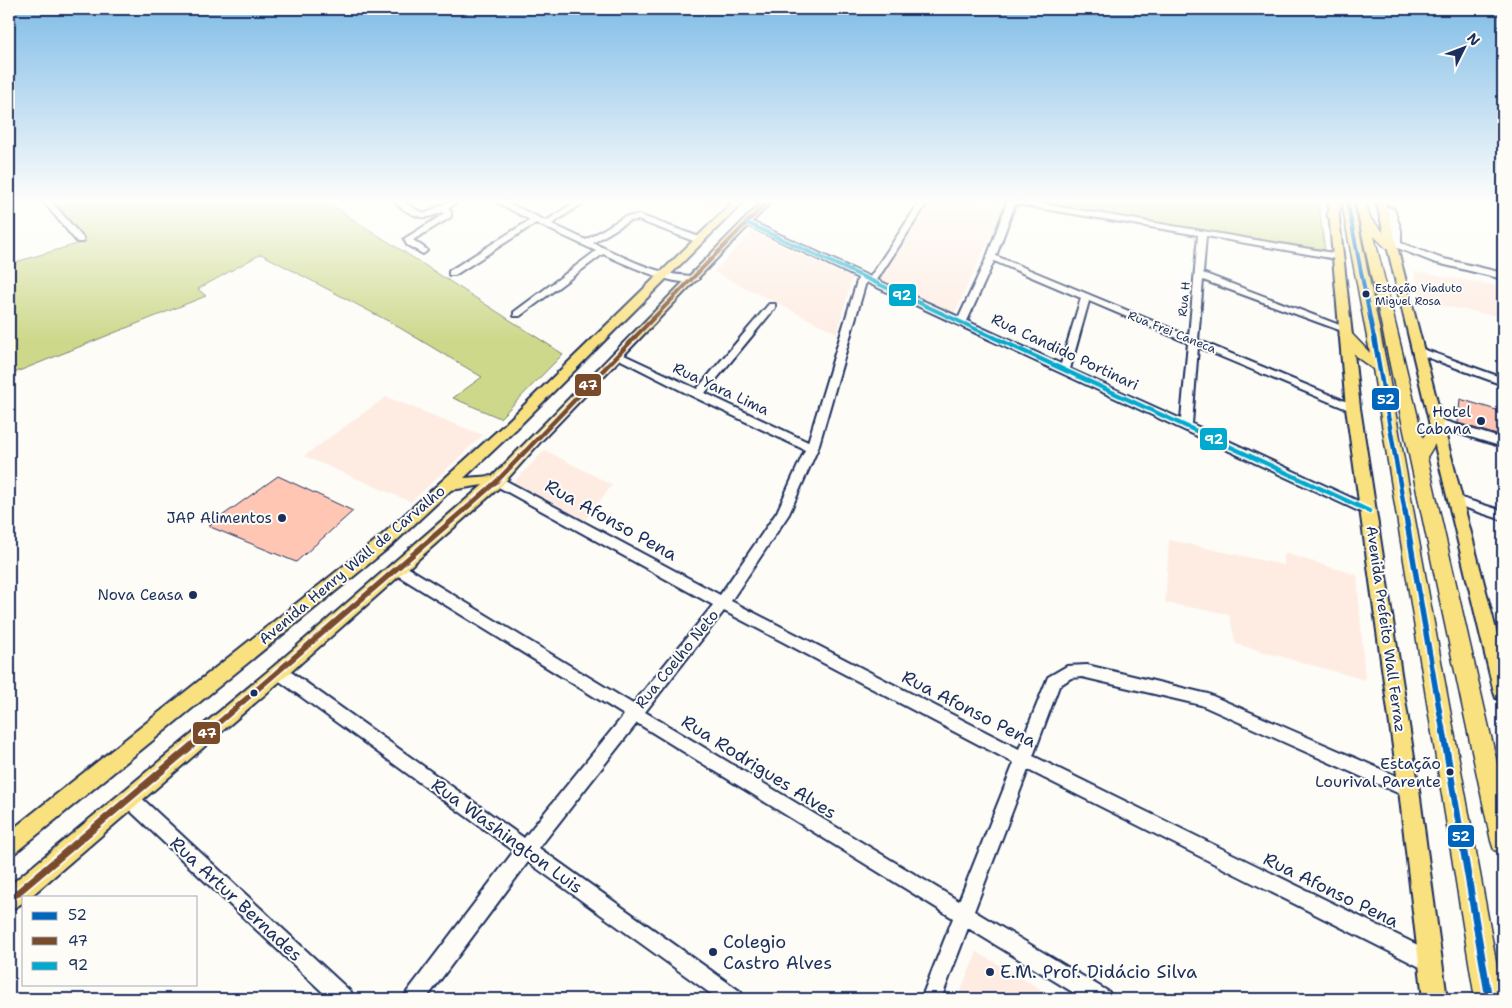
<svg xmlns="http://www.w3.org/2000/svg" width="1512" height="1008" font-family="'Shantell Sans',sans-serif">
<style>
.built{fill:#feece3}
.green{fill:#cdd88b;stroke:#748474}
.building{fill:#ffc6b4;stroke:#1b2f5e}
.lines{fill:none;stroke-linecap:round;stroke-linejoin:round}
.minor-casing{stroke:#1b2f5e;stroke-width:4}
.major-casing{stroke:#1b2f5e;stroke-width:4}
.highway-casing{stroke:#1b2f5e;stroke-width:3}
.minor{fill:#fdfcf7;fill-rule:evenodd}
.major{fill:#fae180;fill-rule:evenodd}
.highway{fill:#fae180;fill-rule:evenodd}
.bus-1-far3-casing{stroke:#fdfcf7;stroke-width:6}
.bus-1-far2-casing{stroke:#fdfcf7;stroke-width:8}
.bus-1-far1-casing{stroke:#fdfcf7;stroke-width:9}
.bus-1-casing{stroke:#fdfcf7;stroke-width:11}
.bus-2-far3-casing{stroke:#fdfcf7;stroke-width:6}
.bus-2-far2-casing{stroke:#fdfcf7;stroke-width:8}
.bus-2-far1-casing{stroke:#fdfcf7;stroke-width:9}
.bus-2-casing{stroke:#fdfcf7;stroke-width:11}
.bus-3-far1-casing{stroke:#fdfcf7;stroke-width:6}
.bus-3-casing{stroke:#fdfcf7;stroke-width:8}
.bus-1-far3{stroke:#0065bd;stroke-width:4}
.bus-1-far2{stroke:#0065bd;stroke-width:4.5}
.bus-1-far1{stroke:#0065bd;stroke-width:5.5}
.bus-1{stroke:#0065bd;stroke-width:7}
.bus-2-far3{stroke:#7a4b2a;stroke-width:4}
.bus-2-far2{stroke:#7a4b2a;stroke-width:4.5}
.bus-2-far1{stroke:#7a4b2a;stroke-width:5.5}
.bus-2{stroke:#7a4b2a;stroke-width:7}
.bus-3-far1{stroke:#00a9ce;stroke-width:4}
.bus-3{stroke:#00a9ce;stroke-width:4.5}
.bus-dot{fill:#1b2f5e;stroke:#fdfcf7;stroke-width:2}
.labels{text-anchor:middle;dominant-baseline:central;stroke-width:4;stroke-linejoin:round;paint-order:stroke}
.far-bus-label{font-size:11px;fill:#1b2f5e;stroke:#fdfcf7;text-anchor:start}
.far-street-label{font-size:12px;fill:#1b2f5e;stroke:#fdfcf7}
.street-label{font-size:15px;fill:#1b2f5e;stroke:#fdfcf7}
.poi-label{font-size:15px;fill:#1b2f5e;stroke:#fdfcf7;text-anchor:end}
.near-bus-label{font-size:16px;fill:#1b2f5e;stroke:#fdfcf7;text-anchor:end}
.near-street-label{font-size:18px;fill:#1b2f5e;stroke:#fdfcf7}
.near-poi-label{font-size:18px;fill:#1b2f5e;stroke:#fdfcf7;text-anchor:start}
.line-badge{stroke:#fdfcf7;stroke-width:2}
.badge-label{font-size:14px;text-anchor:middle;font-weight:bold;fill:#fff}
</style>
<rect width="100%" height="100%" fill="#fdfcf7"/>
<filter id="ink" filterUnits="userSpaceOnUse"><feTurbulence type="fractalNoise" baseFrequency=".02" numOctaves="2"/><feDisplacementMap in="SourceGraphic" scale="10" xChannelSelector="R" yChannelSelector="G"/><feConvolveMatrix kernelMatrix="1 2 1 2 8 2 1 2 1" color-interpolation-filters="sRGB"/></filter>
<g filter="url(#ink)">
<g class="built">
<path d="M674,200H727L715,211Z"/>
<path d="M928,200L1007,201L953,316L877,281Z"/>
<path d="M752,232L852,278L837,333L714,272Z"/>
<path d="M1414,271L1503,287V317L1422,302Z"/>
<path d="M386,397L483,435L411,502L304,456Z"/>
<path d="M545,450L612,485L585,520L513,483Z"/>
<path d="M1169,540L1284,565V553L1357,575L1365,680L1236,644L1229,614L1165,603Z"/>
<path d="M977,952L1047,993L1046,999H957Z"/>
</g>
<g class="green">
<path d="M53,200H326L348,216L563,354L500,418L453,398L482,377L390,322L261,254L198,289L206,296L9,375V264L87,241Z"/>
<path d="M1025,200H1318L1325,250L1052,205Z"/>
</g>
<g class="building">
<path d="M1460,399L1503,412V437L1458,423Z"/>
<path d="M278,476L353,511L296,562L208,526Z"/>
</g>
<g class="lines">
<defs>
<g id="minor">
<path d="M42,200H50L83,238V242H77Z"/>
<path d="M392,200C405,199 413,211 426,213L452,200H461L448,208L451,211V217L413,240L426,249L427,251L423,254L407,245L404,239L444,214L443,212C439,213 433,216 428,217C416,219 400,208 392,200Z"/>
<path d="M493,200H502L546,221L578,200H587L552,224L586,240L624,217L639,215L702,238V242H696L638,220L629,221L593,243C618,254 645,269 672,274C681,276 692,274 699,279C683,292 621,262 603,254L520,316H514V312L596,251L536,223L455,275H449V271L530,220Z"/>
<path d="M921,200H929L877,280L959,317L987,257L1007,202L1003,200H1019L1339,254L1340,256L1336,259L1206,236L1203,273L1350,329L1345,332L1342,331L1203,280L1198,340L1357,406L1359,408L1357,410H1349L1198,347L1192,424L1373,508L1375,511L1369,515L1365,514L866,282L818,448L789,514L731,601L1019,749L1048,677L1067,666L1087,665L1208,694L1415,784L1417,790L1415,796L1409,798L1201,705L1082,677L1071,678L1059,686L1033,756L1436,954L1439,961L1436,968L1429,971L1422,968L1028,770L974,911L1109,992L1112,999H1084L968,928L941,999H921L953,918L637,723L539,848L741,992L744,999H718L528,862L426,999H404L407,992L514,851L274,677L271,672L274,667L279,666L284,667L524,838L624,715L392,572L390,568L392,564H402L633,704L713,605L493,484L491,481L497,477L501,478L720,595L777,512L805,450L694,397L613,356L618,353L622,354L697,389L769,304H775V308L705,393L808,442L858,278L743,223L750,221L870,277ZM1015,204L1198,235L1189,336L996,256ZM994,261L1081,298L1061,364L967,321ZM1089,301L1188,343L1181,419L1070,369ZM724,611L1014,763L959,901L645,712Z"/>
<path d="M1387,207L1394,209L1401,230V243L1440,258L1503,273V279L1433,262L1395,247C1394,245 1387,210 1387,207Z"/>
<path d="M1417,347L1503,378V385L1413,352L1412,350Z"/>
<path d="M1435,418L1503,439V447L1431,425L1429,422Z"/>
<path d="M1455,496L1503,511V520L1451,503L1449,500Z"/>
<path d="M129,790L135,792L351,992L354,999H330L123,804L121,798L123,792Z"/>
</g>
<g id="major">
<path d="M735,200H745L515,430L464,478L493,476L764,200H773L542,440L502,485L285,677L30,897H24V902L9,911V886L273,667L483,485L451,490L392,545L16,852L9,856V832L380,537L505,424Z"/>
<path d="M1328,200H1337L1360,408L1419,790L1447,999H1423L1399,790L1346,408Z"/>
<path d="M1376,200H1385L1503,657V700L1496,698L1494,692Z"/>
</g>
<g id="highway">
<path d="M1333,200H1353L1387,367L1503,999H1475L1373,369L1358,358L1339,336L1346,332L1351,333L1370,353L1342,204L1337,218H1329L1327,216Z"/>
<path d="M1355,200H1365L1370,218L1397,246L1391,250L1387,249L1374,236L1423,438L1430,425H1442L1444,429L1427,457L1503,789V853L1494,850L1491,841Z"/>
</g>
</defs>
<use href="#minor" class="minor-casing"/>
<use href="#major" class="major-casing"/>
<use href="#highway" class="highway-casing"/>
<use href="#minor" class="minor"/>
<use href="#major" class="major"/>
<use href="#highway" class="highway"/>
<defs>
<path id="bus-1-far3" d="M1347,200L1374,338"/>
<path id="bus-1-far2" d="M1374,337L1405,512"/>
<path id="bus-1-far1" d="M1405,511L1443,732"/>
<path id="bus-1" d="M1443,730L1489,999"/>
<path id="bus-2-far3" d="M634,338L769,200"/>
<path id="bus-2-far2" d="M462,512L497,481L635,337"/>
<path id="bus-2-far1" d="M208,732L463,511"/>
<path id="bus-2" d="M9,900L210,730"/>
<path id="bus-3-far1" d="M747,223L995,338"/>
<path id="bus-3" d="M993,337L1369,511"/>
</defs>
<use href="#bus-1-far3" class="bus-1-far3-casing"/>
<use href="#bus-1-far2" class="bus-1-far2-casing"/>
<use href="#bus-1-far1" class="bus-1-far1-casing"/>
<use href="#bus-1" class="bus-1-casing"/>
<use href="#bus-2-far3" class="bus-2-far3-casing"/>
<use href="#bus-2-far2" class="bus-2-far2-casing"/>
<use href="#bus-2-far1" class="bus-2-far1-casing"/>
<use href="#bus-2" class="bus-2-casing"/>
<use href="#bus-3-far1" class="bus-3-far1-casing"/>
<use href="#bus-3" class="bus-3-casing"/>
<use href="#bus-1-far3" class="bus-1-far3"/>
<use href="#bus-1-far2" class="bus-1-far2"/>
<use href="#bus-1-far1" class="bus-1-far1"/>
<use href="#bus-1" class="bus-1"/>
<use href="#bus-2-far3" class="bus-2-far3"/>
<use href="#bus-2-far2" class="bus-2-far2"/>
<use href="#bus-2-far1" class="bus-2-far1"/>
<use href="#bus-2" class="bus-2"/>
<use href="#bus-3-far1" class="bus-3-far1"/>
<use href="#bus-3" class="bus-3"/>
</g>
</g>
<linearGradient id="sky" x2="0" y2="1"><stop stop-color="#80bce7"/><stop offset="0.59" stop-color="#fefefb"/><stop offset="1" stop-color="#fefefb" stop-opacity="0"/></linearGradient>
<rect width="1512" height="341" fill="url(#sky)"/>
<g class="bus-dot">
<circle cx="1366" cy="294" r="4.5"/>
<circle cx="1481" cy="421" r="5"/>
<circle cx="282" cy="518" r="5"/>
<circle cx="193" cy="595" r="5"/>
<circle cx="254" cy="693" r="4.5"/>
<circle cx="1450" cy="772" r="4.5"/>
<circle cx="713" cy="952" r="5"/>
<circle cx="990" cy="972" r="5"/>
</g>
<g class="labels">
<g class="far-bus-label">
<text x="1375" y="288">Estação Viaduto<tspan x="1375" dy="13">Miguel Rosa</tspan></text>
</g>
<g class="far-street-label">
<text transform="translate(1184 299) rotate(-84)">Rua H</text>
<text transform="translate(1172 332) rotate(22)">Rua Frei Caneca</text>
</g>
<g class="street-label">
<text transform="translate(1065 352) rotate(25)">Rua Candido Portinari</text>
<text transform="translate(721 389) rotate(25)">Rua Yara Lima</text>
<text transform="translate(352 565) rotate(-40)">Avenida Henry Wall de Carvalho</text>
<text transform="translate(1386 629) rotate(82)">Avenida Prefeito Wall Ferraz</text>
<text transform="translate(677 659) rotate(-51)">Rua Coelho Neto</text>
</g>
<g class="poi-label">
<text x="1471" y="412">Hotel<tspan x="1471" dy="17">Cabana</tspan></text>
<text x="272" y="518">JAP Alimentos</text>
<text x="183" y="595">Nova Ceasa</text>
</g>
<g class="near-bus-label">
<text x="1441" y="763">Estação<tspan x="1441" dy="18">Lourival Parente</tspan></text>
</g>
<g class="near-street-label">
<text transform="translate(611 520) rotate(29)">Rua Afonso Pena</text>
<text transform="translate(969 709) rotate(27)">Rua Afonso Pena</text>
<text transform="translate(759 767) rotate(32)">Rua Rodrigues Alves</text>
<text transform="translate(507 836) rotate(36)">Rua Washington Luis</text>
<text transform="translate(1331 890) rotate(26)">Rua Afonso Pena</text>
<text transform="translate(236 899) rotate(43)">Rua Artur Bernades</text>
</g>
<g class="near-poi-label">
<text x="723" y="942">Colegio<tspan x="723" dy="21">Castro Alves</tspan></text>
<text x="1000" y="972">E.M. Prof. Didácio Silva</text>
</g>
</g>
<g class="line-badge">
<rect x="888" y="283" width="29" height="24" rx="5" fill="#00a9ce"/>
<rect x="574" y="373" width="28" height="24" rx="5" fill="#7a4b2a"/>
<rect x="1371" y="387" width="29" height="24" rx="5" fill="#0065bd"/>
<rect x="1199" y="427" width="29" height="24" rx="5" fill="#00a9ce"/>
<rect x="192" y="721" width="29" height="24" rx="5" fill="#7a4b2a"/>
<rect x="1447" y="824" width="28" height="24" rx="5" fill="#0065bd"/>
</g>
<g class="badge-label">
<text x="902" y="300">92</text>
<text x="588" y="390">47</text>
<text x="1386" y="404">52</text>
<text x="1214" y="444">92</text>
<text x="207" y="738">47</text>
<text x="1461" y="841">52</text>
</g>
<rect width="1512" height="1008" fill="none" stroke="#fdfcf7" stroke-width="30"/>
<rect x="15" y="15" width="1482" height="978" fill="none" stroke="#1b2f5e" stroke-width="2" filter="url(#ink)"/>
<rect x="22" y="896" width="175" height="90" fill="#fdfcf7" stroke="#a3aaba"/>
<rect x="32" y="912" width="25" height="8" fill="#0065bd" stroke="#a3aaba"/>
<text x="68" y="920" font-size="15" fill="#1b2f5e">52</text>
<rect x="32" y="937" width="25" height="8" fill="#7a4b2a" stroke="#a3aaba"/>
<text x="68" y="946" font-size="15" fill="#1b2f5e">47</text>
<rect x="32" y="962" width="25" height="8" fill="#00a9ce" stroke="#a3aaba"/>
<text x="68" y="970" font-size="15" fill="#1b2f5e">92</text>
<g transform="translate(1464 48) rotate(48)" stroke="#fdfcf7" stroke-width="4" paint-order="stroke">
<path d="M0-4L9 19L0 12L-9 19Z" fill="#1b2f5e"/>
<text y="-8" font-size="14" font-weight="bold" text-anchor="middle" fill="#1b2f5e">N</text>
</g>
</svg>
